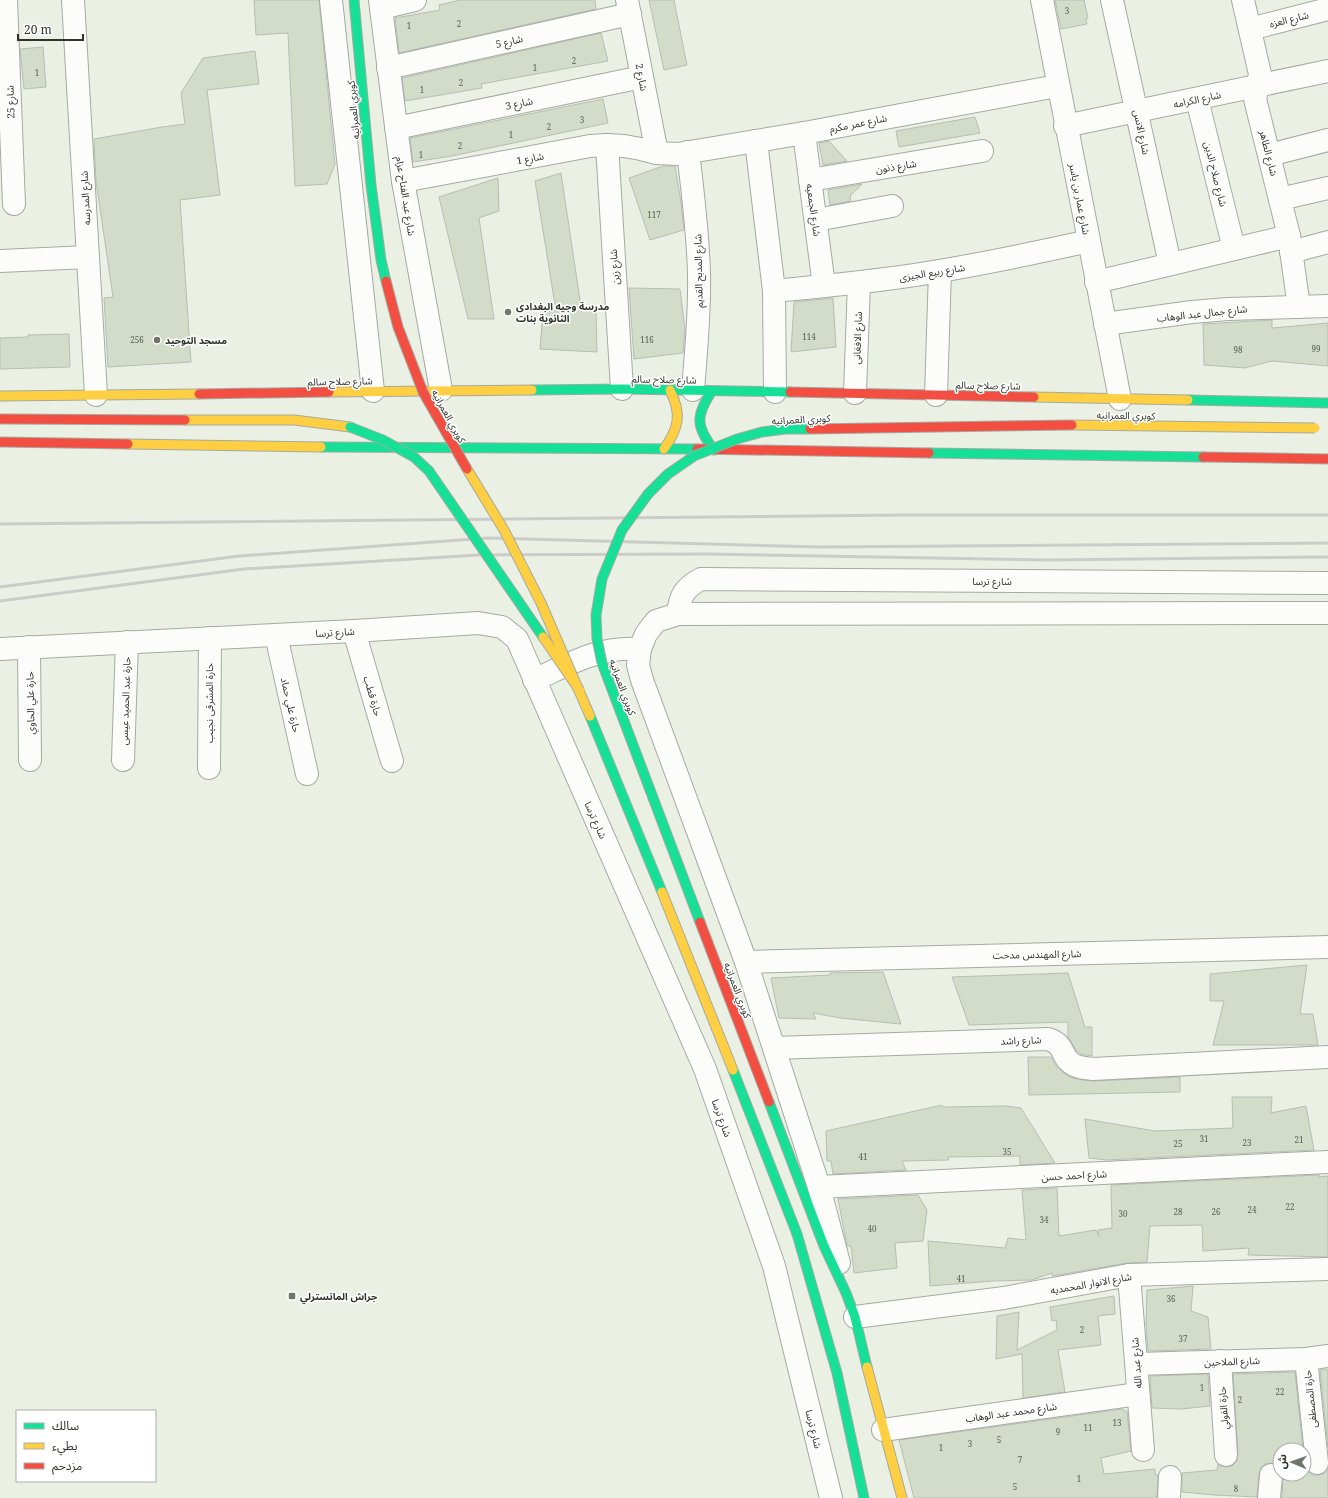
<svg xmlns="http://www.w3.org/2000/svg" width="1328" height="1498" font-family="'Noto Serif','Noto Sans Arabic',serif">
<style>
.building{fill:#d2dcc9;stroke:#b8bdb4}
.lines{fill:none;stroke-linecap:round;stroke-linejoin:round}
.street-casing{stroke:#a5aaa1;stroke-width:24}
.fast-casing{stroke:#a5aaa1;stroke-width:11}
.slow-casing{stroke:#a5aaa1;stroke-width:11}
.jam-casing{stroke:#a5aaa1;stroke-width:11}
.street{stroke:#fcfdfb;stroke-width:22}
.fast{stroke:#16e098;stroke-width:9}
.slow{stroke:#ffcf43;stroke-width:9}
.jam{stroke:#f24e42;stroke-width:9}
.rail{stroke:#cbccca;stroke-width:3}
.fast-bridge-casing{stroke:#a5aaa1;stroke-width:11;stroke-linecap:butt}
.slow-bridge-casing{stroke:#a5aaa1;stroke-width:11;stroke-linecap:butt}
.jam-bridge-casing{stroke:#a5aaa1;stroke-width:11;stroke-linecap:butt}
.fast-bridge{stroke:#16e098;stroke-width:9}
.slow-bridge{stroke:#ffcf43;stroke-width:9}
.jam-bridge{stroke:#f24e42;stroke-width:9}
.poi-dot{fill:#70766c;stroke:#fff;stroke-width:1.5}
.labels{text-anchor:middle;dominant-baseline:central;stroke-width:3;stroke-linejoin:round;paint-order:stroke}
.number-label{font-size:8px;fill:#585e52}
.street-label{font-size:10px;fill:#2f342b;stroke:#fff}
.poi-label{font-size:10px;font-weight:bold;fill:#2f342b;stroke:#fff;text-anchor:start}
</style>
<rect width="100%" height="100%" fill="#eaf1e4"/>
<g class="building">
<path d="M254,0H319L335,164L327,184L295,186L288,33L256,35Z"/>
<path d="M460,0H595L596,9L399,53L395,18L440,10L439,5Z"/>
<path d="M649,0H674L687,65L664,70Z"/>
<path d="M1055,0H1084L1088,18L1086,19L1087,24L1061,29Z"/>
<path d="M601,33L608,61L481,84L482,88L405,101L402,78Z"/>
<path d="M43,47L46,87L24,89L20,49Z"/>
<path d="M255,51L259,84L207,90L220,195L180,200L191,362L108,367L104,298L113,297L96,181L94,139L162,127L185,124L181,93L203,58Z"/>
<path d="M603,99L608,123L452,156L413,162L410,138Z"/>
<path d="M975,117L980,133L899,147L896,131Z"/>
<path d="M829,141L847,161L823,165L819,143Z"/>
<path d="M663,166H675L681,202L684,230L650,240L629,178Z"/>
<path d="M561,173L581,307L596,308L597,352L540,349L543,311H556L535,181Z"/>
<path d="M498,178L499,211L479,218L494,319H468L439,197Z"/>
<path d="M862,184L850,196L851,201L830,205L828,190Z"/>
<path d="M629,288L680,289L685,330L683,353L634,359Z"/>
<path d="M833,298L836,347L791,352L794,302Z"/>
<path d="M1272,320V328L1328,323V366L1272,361L1245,368L1204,365L1203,324Z"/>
<path d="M69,334L70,367L0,369V338L28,337V335Z"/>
<path d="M1307,965L1300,1014H1313L1318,1045H1213L1224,1001H1210V974Z"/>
<path d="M883,972L901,1024L840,1018L813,1013L816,1019L779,1018L771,978L830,975V973Z"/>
<path d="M1068,973L1085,1027H1092V1056L1081,1054L1076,1050L1068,1037V1022L969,1025L952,977Z"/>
<path d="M1028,1057H1051L1057,1067L1064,1073L1072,1078L1083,1080L1094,1081L1180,1077V1092L1029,1095Z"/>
<path d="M1232,1097H1272L1271,1113L1306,1106L1314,1150L1106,1160L1089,1158L1085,1119L1155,1131L1233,1128Z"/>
<path d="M942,1105L943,1107L1006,1106L1021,1108L1055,1163L1020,1165V1156L948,1157L949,1160L902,1161L906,1170L833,1174L831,1161H827L826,1131Z"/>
<path d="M1319,1175V1177L1328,1176V1257L1248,1255L1249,1248L1203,1251L1202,1225L1150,1226L1147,1262L1127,1263L1052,1276V1273L1032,1280L993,1281L930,1286L928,1241L1005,1248L1008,1238L1026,1240L1022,1190L1057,1188L1059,1236L1096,1230L1099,1236L1098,1230L1112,1228L1111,1185Z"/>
<path d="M918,1195L927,1210L923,1241L895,1243L897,1268L854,1273L851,1246H847L838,1199Z"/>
<path d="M1193,1286L1191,1311L1208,1317L1211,1349L1148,1351L1146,1325L1147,1290Z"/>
<path d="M1114,1296L1115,1314L1098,1316L1101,1345L1058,1350L1065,1392L1023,1398L1022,1354L996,1359L997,1316L1019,1312L1017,1350L1057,1330L1056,1320L1052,1321L1050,1307Z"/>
<path d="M1328,1369V1448L1320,1370Z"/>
<path d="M1295,1372L1303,1450H1280V1467L1272,1463L1265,1464L1261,1468L1259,1474L1257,1497L1214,1495L1182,1492V1473L1217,1470L1218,1464L1221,1466L1227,1467L1233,1465L1237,1460L1238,1454L1233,1374Z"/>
<path d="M1208,1374L1210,1406L1181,1409L1152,1408L1150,1376Z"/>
<path d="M1123,1409L1124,1411H1127L1131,1451L1101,1458L1104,1474L1155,1469V1475H1158L1157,1498H914L899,1440Z"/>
<path d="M1304,1459L1307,1470L1312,1475H1319L1325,1473L1328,1469V1498H1282L1283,1474H1304Z"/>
</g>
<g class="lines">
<defs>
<g id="street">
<path d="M6,0L14,204"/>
<path d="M73,0L96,395"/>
<path d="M331,0L373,391"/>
<path d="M380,0L403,181L441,390"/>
<path d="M627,0L657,153"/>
<path d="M1042,0L1120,399"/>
<path d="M1112,0L1170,264"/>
<path d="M1243,0L1260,74L1255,99L1289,236L1299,307"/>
<path d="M381,8L415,0"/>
<path d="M1250,29L1328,9"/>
<path d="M388,68L630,14"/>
<path d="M1197,99L1234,249"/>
<path d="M1065,126L1328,71"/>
<path d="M396,128L642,77"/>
<path d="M804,133L824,286"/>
<path d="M756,141L774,291L775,392"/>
<path d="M607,145L622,389"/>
<path d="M688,152C693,193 698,233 699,274C700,313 696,352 693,390"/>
<path d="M1269,155L1328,140"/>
<path d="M810,180L982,151"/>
<path d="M403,181L590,146L607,145L624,146L641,149L657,153L678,154L804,133L1057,86"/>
<path d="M1280,199L1328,188"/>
<path d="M816,220L892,206"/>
<path d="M1291,252L1328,242"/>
<path d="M0,261L88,257"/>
<path d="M1096,282L1289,236"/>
<path d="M774,291C816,287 858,283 901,277C964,268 1026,255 1089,241"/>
<path d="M1105,324L1192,312L1228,309L1328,306"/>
<path d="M855,393L859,283"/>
<path d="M936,395L940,271"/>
<path d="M678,614C680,596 684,588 701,579L1328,583"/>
<path d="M354,631L392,761"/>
<path d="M276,635L307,774"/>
<path d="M29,647L30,760"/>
<path d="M0,649L354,631L478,623L502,627L517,639L705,1069L774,1266L831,1498"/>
<path d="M534,680C570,664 599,646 640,649"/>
<path d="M123,760L127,642"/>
<path d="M209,768L210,638"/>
<path d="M746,962L1328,947"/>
<path d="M774,1048L1048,1039C1066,1045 1060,1055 1071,1063C1077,1068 1086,1068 1093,1069L1328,1057"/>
<path d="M819,1187L1328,1162"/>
<path d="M839,1263L819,1187L746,962L642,680L638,665L640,649L646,634L656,621L678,614L1328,613"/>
<path d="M1129,1275L1143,1450"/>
<path d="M855,1317L1004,1298L1129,1275L1328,1269"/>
<path d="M1306,1359L1317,1463"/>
<path d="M1220,1361L1226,1455"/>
<path d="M1137,1364L1306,1359L1328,1356"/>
<path d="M883,1430L1138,1394"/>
<path d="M1169,1498L1170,1477"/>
<path d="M1269,1498L1271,1475"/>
</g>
<g id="fast">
<path d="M532,390L622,389L790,392"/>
<path d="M712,391C695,416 696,427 714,450"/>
<path d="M1188,400L1328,403"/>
<path d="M321,447L697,449"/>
<path d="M929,453L1203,457"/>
<path d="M602,663L700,922"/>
<path d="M769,1102L824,1246L846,1293L855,1317L867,1367"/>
<path d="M797,1234L837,1373L864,1498"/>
</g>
<g id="slow">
<path d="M329,392L532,390"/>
<path d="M0,396L199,394"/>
<path d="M1034,397L1188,400"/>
<path d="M185,420H294L350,427"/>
<path d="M128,444L321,447"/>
<path d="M664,449C679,428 682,414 670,390"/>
<path d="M867,1367L902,1498"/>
</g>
<g id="jam">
<path d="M790,392L1034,397"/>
<path d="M199,394L329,392"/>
<path d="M0,419L185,420"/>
<path d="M0,442L128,444"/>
<path d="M697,449L929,453"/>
<path d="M1203,457L1328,459"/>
<path d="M700,922L769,1102"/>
</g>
</defs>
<use href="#street" class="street-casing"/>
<use href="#fast" class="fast-casing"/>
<use href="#slow" class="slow-casing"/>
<use href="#jam" class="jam-casing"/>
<use href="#street" class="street"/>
<use href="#fast" class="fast"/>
<use href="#slow" class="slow"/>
<use href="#jam" class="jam"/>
<g class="rail">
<path d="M0,524L902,515H1328"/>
<path d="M0,587L239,556L488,538L821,547L1328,543"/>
<path d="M0,601L244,569L479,555L707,554L1049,560L1328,557"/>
</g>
<defs>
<g id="fast-bridge">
<path d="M354,0L371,185L381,260L386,281"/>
<path d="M350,427L383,440L414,457L429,471L543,637"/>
<path d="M602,663L597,639L596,615L602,579L622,530L648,494L668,474L694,456L737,439L762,432L785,429H810"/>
<path d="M590,716L662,892"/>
<path d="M733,1070L797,1234"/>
</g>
<g id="slow-bridge">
<path d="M1072,425L1315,428"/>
<path d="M467,469L504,530L541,603L590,716"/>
<path d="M543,637L580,691"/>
<path d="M662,892L733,1070"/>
</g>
<g id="jam-bridge">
<path d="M386,281L398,327L423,392L467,469"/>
<path d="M810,429L1072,425"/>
</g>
</defs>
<use href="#fast-bridge" class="fast-bridge-casing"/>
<use href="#slow-bridge" class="slow-bridge-casing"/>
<use href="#jam-bridge" class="jam-bridge-casing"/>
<use href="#fast-bridge" class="fast-bridge"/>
<use href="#slow-bridge" class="slow-bridge"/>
<use href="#jam-bridge" class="jam-bridge"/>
</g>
<g class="poi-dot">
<circle cx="508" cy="312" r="4"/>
<circle cx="157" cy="340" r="4"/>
<rect x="288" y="1292" width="8" height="8" rx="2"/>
</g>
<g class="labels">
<g class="number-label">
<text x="1067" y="10">3</text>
<text x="459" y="23">2</text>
<text x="409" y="25">1</text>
<text x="574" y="60">2</text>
<text x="535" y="67">1</text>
<text x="37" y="72">1</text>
<text x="461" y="82">2</text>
<text x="422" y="89">1</text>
<text x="582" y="119">3</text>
<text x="549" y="126">2</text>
<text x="511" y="134">1</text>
<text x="460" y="145">2</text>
<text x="421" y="154">1</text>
<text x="654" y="214">117</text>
<text x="809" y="336">114</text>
<text x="137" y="339">256</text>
<text x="647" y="339">116</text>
<text x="1316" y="348">99</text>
<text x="1238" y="349">98</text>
<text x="1204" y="1138">31</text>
<text x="1299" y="1139">21</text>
<text x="1247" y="1142">23</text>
<text x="1178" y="1143">25</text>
<text x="1007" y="1151">35</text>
<text x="863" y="1156">41</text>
<text x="1290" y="1206">22</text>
<text x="1252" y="1209">24</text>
<text x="1178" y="1211">28</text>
<text x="1216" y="1211">26</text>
<text x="1123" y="1213">30</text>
<text x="1044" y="1219">34</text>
<text x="872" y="1228">40</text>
<text x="961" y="1278">41</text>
<text x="1171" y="1298">36</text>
<text x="1082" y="1329">2</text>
<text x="1183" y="1338">37</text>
<text x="1202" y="1387">1</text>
<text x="1280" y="1391">22</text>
<text x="1240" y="1399">2</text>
<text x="1117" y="1422">13</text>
<text x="1088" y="1427">11</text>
<text x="1058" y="1431">9</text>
<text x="999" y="1439">5</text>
<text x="970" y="1443">3</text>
<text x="941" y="1447">1</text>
<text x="1020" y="1459">7</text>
<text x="1079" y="1478">1</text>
<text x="1015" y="1486">5</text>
<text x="1236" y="1488">8</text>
</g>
<g class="street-label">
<text transform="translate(1289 19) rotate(-14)">شارع العزه</text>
<text transform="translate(509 41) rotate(-13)">شارع 5</text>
<text transform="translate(642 77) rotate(79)">شارع 2</text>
<text transform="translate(1197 99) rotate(-12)">شارع الكرامه</text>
<text transform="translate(10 102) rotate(-92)">شارع 25</text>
<text transform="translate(519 103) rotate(-12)">شارع 3</text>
<text transform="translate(353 110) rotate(-95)">كوبري العمرانيه</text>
<text transform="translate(858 123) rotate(-11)">شارع عمر مكرم</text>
<text transform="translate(1142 132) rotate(78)">شارع الانس</text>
<text transform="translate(1269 153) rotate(76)">شارع الطاهر</text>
<text transform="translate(530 158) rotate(-11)">شارع 1</text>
<text transform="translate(896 166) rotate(-9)">شارع ذنون</text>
<text transform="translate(1216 174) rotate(76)">شارع صلاح الدين</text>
<text transform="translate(406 196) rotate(81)">شارع عبد الفتاح عزام</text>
<text transform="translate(85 198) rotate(-93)">شارع المدرسه</text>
<text transform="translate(1080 199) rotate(79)">شارع عمار بن ياسر</text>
<text transform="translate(814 210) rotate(82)">شارع الجمعيه</text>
<text transform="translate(614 267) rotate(-94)">شارع زين</text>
<text transform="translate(698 271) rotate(-91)">شارع المدبح القديم</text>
<text transform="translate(932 272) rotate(-9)">شارع ربيع الجيزى</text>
<text transform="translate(1202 313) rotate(-6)">شارع جمال عبد الوهاب</text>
<text transform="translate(857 338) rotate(-88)">شارع الافغانى</text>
<text transform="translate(664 379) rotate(1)">شارع صلاح سالم</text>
<text transform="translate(340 381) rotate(-1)">شارع صلاح سالم</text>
<text transform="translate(988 385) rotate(1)">شارع صلاح سالم</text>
<text transform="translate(1126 415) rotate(1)">كوبري العمرانيه</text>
<text transform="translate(449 416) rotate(61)">كوبري العمرانيه</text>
<text transform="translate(801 419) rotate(-3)">كوبري العمرانيه</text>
<text x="992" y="581">شارع ترسا</text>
<text transform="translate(335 632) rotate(-3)">شارع ترسا</text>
<text transform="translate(623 687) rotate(70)">كوبري العمرانيه</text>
<text transform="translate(373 696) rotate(74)">حارة قطب</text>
<text transform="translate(125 701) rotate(-88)">حارة عبد الحميد عيسى</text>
<text transform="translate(30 703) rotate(-91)">حارة علي الحاوي</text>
<text transform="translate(209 703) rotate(-90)">حارة المشرقى نجيب</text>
<text transform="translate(291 705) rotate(77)">حارة علي حماد</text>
<text transform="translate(596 820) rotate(66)">شارع ترسا</text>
<text transform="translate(1037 954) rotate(-1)">شارع المهندس مدحت</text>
<text transform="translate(738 990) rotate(69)">كوبري العمرانيه</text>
<text transform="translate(1021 1040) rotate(-2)">شارع راشد</text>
<text transform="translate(722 1118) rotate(70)">شارع ترسا</text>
<text transform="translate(1074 1175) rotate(-3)">شارع احمد حسن</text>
<text transform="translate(1091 1283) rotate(-10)">شارع الانوار المحمديه</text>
<text transform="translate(1232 1361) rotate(-2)">شارع الملاحين</text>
<text transform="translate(1136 1363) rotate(-94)">شارع عبد الله</text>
<text transform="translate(1310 1399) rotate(-96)">حارة المصطفى</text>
<text transform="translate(1223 1408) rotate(-94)">حارة الفولي</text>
<text transform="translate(1011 1412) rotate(-8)">شارع محمد عبد الوهاب</text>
<text transform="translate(814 1429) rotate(76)">شارع ترسا</text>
</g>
<g class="poi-label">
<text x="516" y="306">مدرسة وجيه البغدادى<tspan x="516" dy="12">الثانوية بنات</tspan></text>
<text x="165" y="340">مسجد التوحيد</text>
<text x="300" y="1296">جراش المانسترلي</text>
</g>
</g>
<rect x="16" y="1410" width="140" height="72" fill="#ffffff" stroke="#acaeaa"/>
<rect x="24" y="1423" width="20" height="6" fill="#16e098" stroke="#acaeaa"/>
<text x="52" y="1430" font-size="12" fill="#2f342b">سالك</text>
<rect x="24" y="1443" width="20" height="6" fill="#ffcf43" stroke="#acaeaa"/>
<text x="52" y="1450" font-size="12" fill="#2f342b">بطيء</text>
<rect x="24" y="1463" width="20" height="6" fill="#f24e42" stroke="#acaeaa"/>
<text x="52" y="1470" font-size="12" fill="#2f342b">مزدحم</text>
<g transform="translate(1292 1462) rotate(272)"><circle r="19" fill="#ffffff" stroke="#acaeaa"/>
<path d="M0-3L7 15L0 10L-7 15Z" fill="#70766c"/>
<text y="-6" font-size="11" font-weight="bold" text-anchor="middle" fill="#2f342b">ش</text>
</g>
<path d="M18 34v6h65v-6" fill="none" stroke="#2f342b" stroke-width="2"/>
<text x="24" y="34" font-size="12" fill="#2f342b" stroke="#ffffff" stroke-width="3" paint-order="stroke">20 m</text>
</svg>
